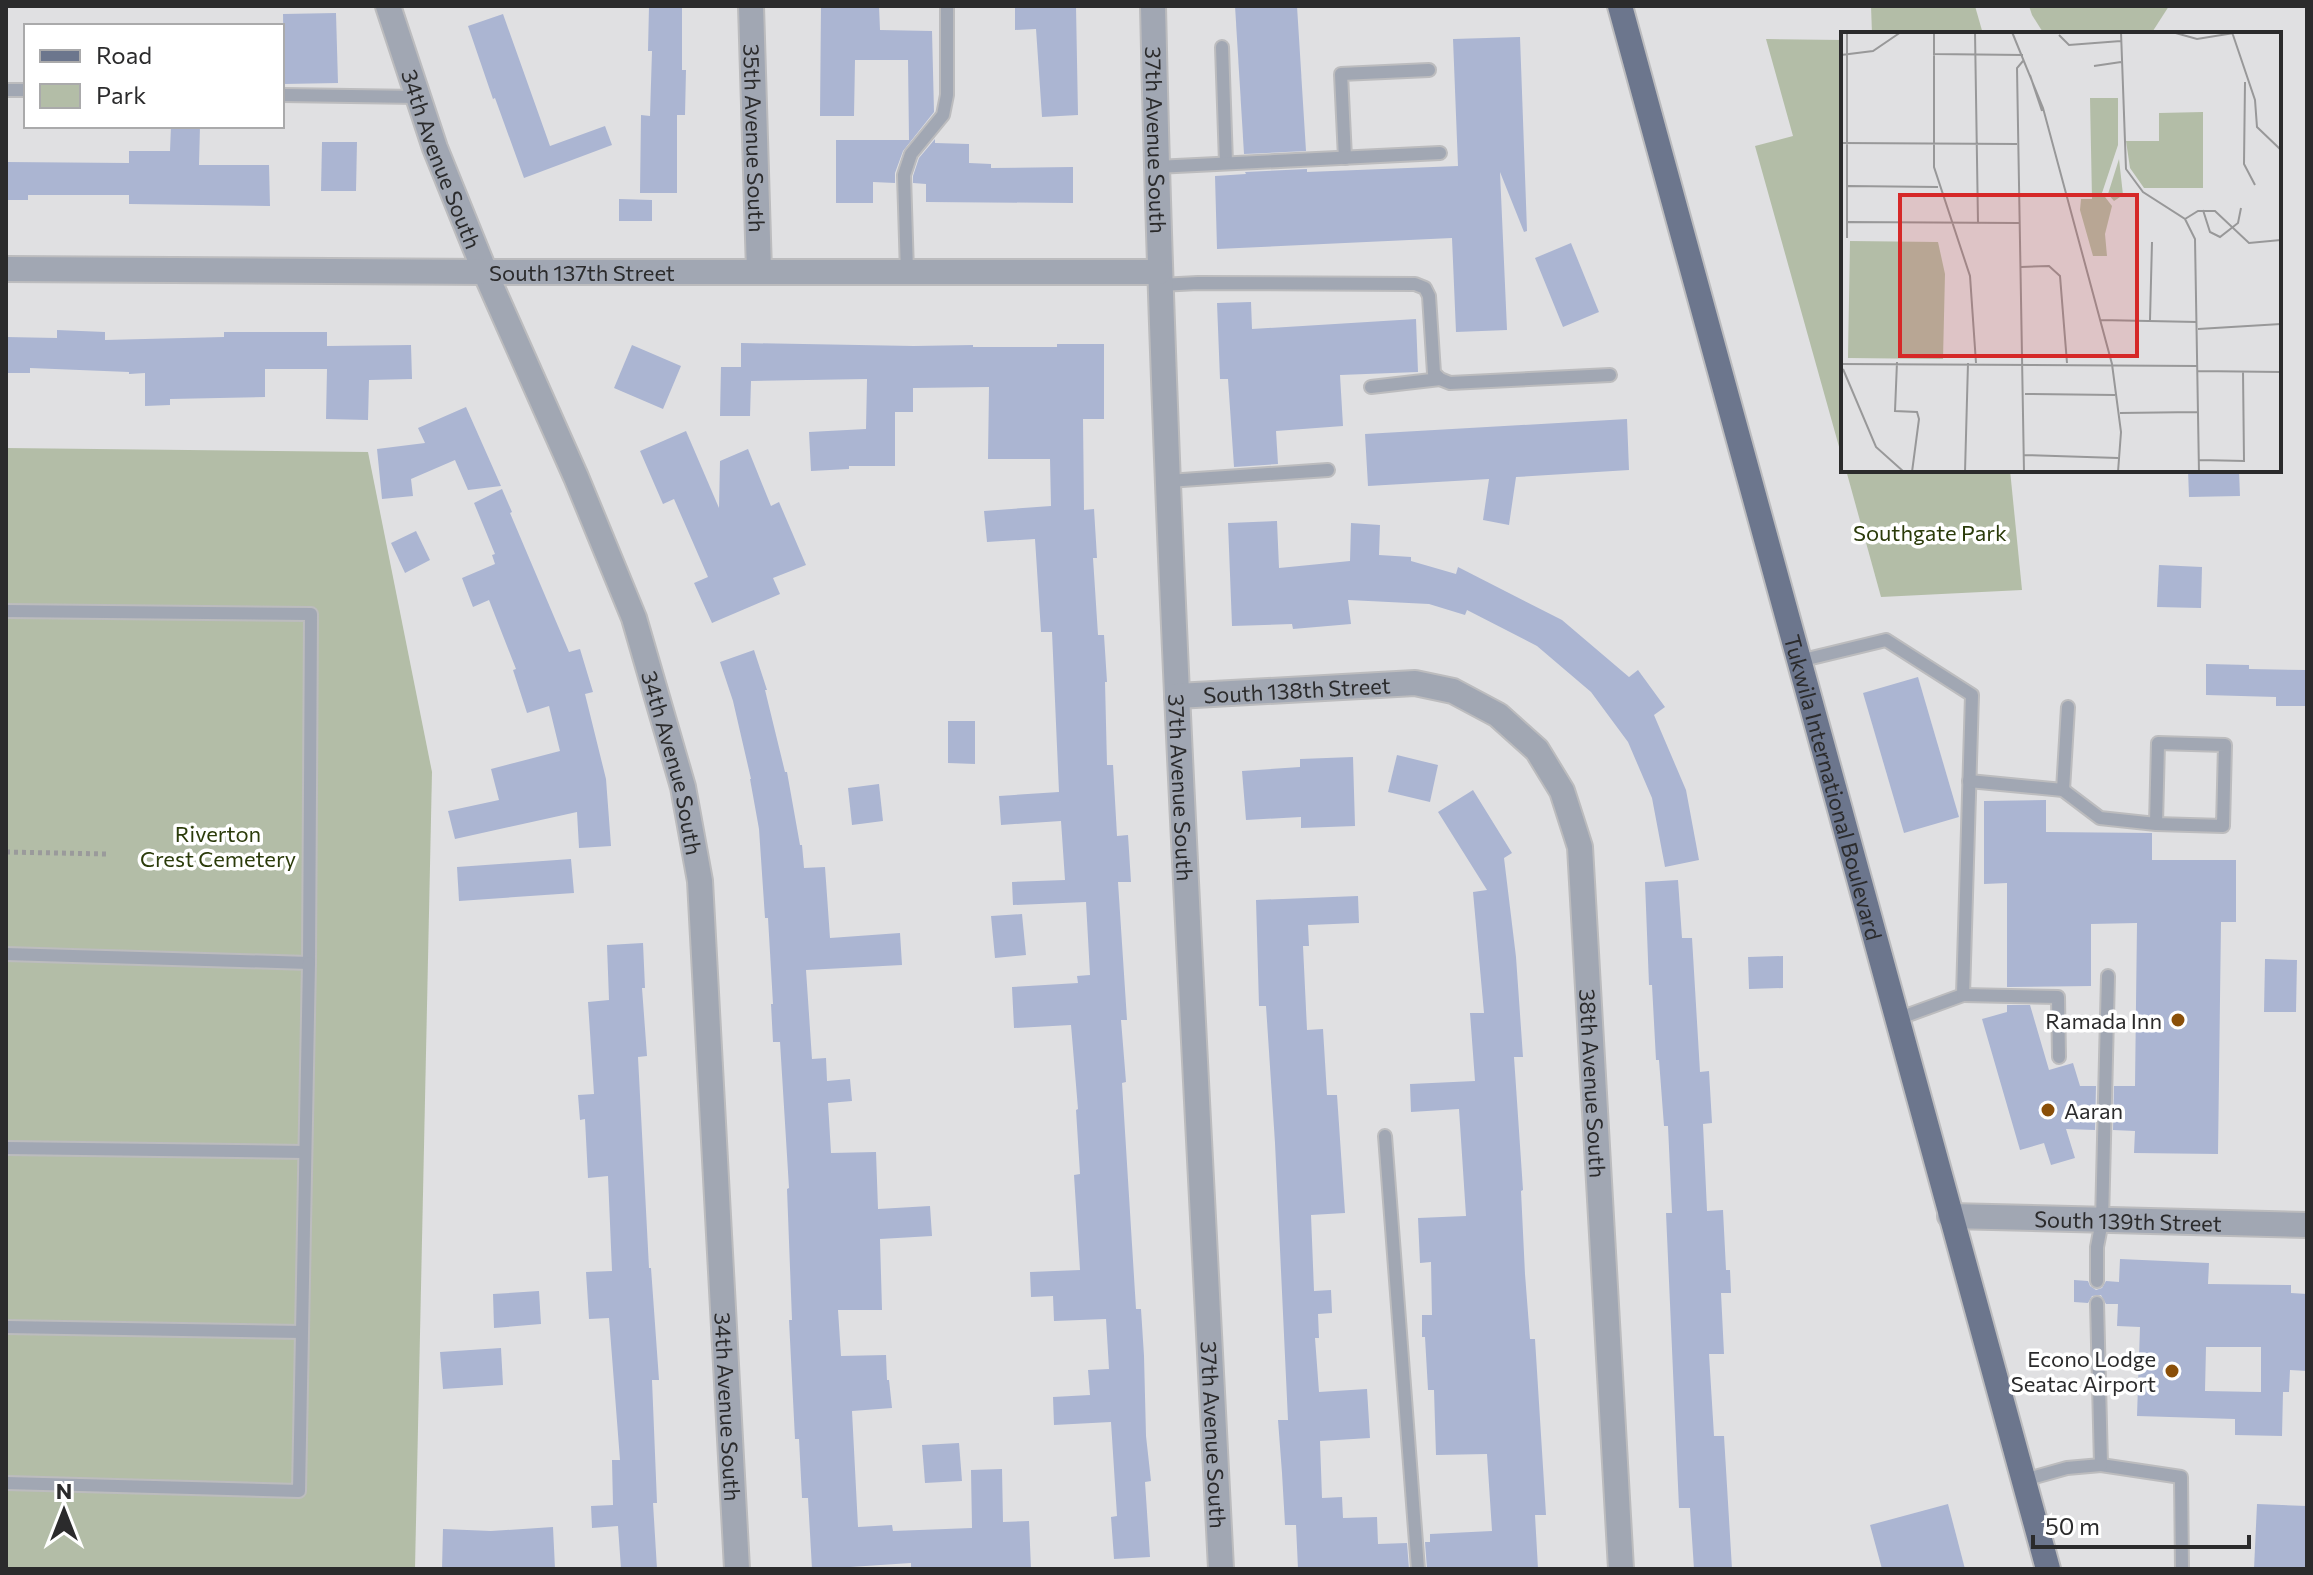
<svg xmlns="http://www.w3.org/2000/svg" width="2313" height="1575" font-family="Commissioner,sans-serif">
<style>
.green{fill:#b3bda7}
.building{fill:#abb5d2;fill-rule:evenodd}
.lines{fill:none;stroke-linecap:round;stroke-linejoin:round}
.lane-casing{stroke:#bcbcbe;stroke-width:16}
.street-casing{stroke:#bcbcbe;stroke-width:28}
.primary-casing{stroke:#bcbcbe;stroke-width:28}
.path{stroke:#9a9a9b;stroke-width:5;stroke-dasharray:4 4;stroke-linecap:butt}
.lane{stroke:#a1a7b3;stroke-width:12}
.street{stroke:#a1a7b3;stroke-width:24}
.primary{stroke:#6c768d;stroke-width:24}
.poi-dot{fill:#8a4f09;stroke:#fff;stroke-width:3}
.labels{text-anchor:middle;dominant-baseline:central;stroke-width:7;stroke-linejoin:round;paint-order:stroke}
.street-label{font-size:22px;fill:#2b2b2c;stroke:#fff}
.park-label{font-size:22px;fill:#2b3b0a;stroke:#fff}
.poi-label{font-size:22px;fill:#2b2b2c;stroke:#fff;text-anchor:end}
.inset-road{fill:none;stroke:#989899;stroke-width:2}
.view{fill:#d62828;fill-opacity:0.15;stroke:#d62828;stroke-width:4}
.inset-edge{fill:none;stroke:#2b2b2c;stroke-width:4}
</style>
<rect width="100%" height="100%" fill="#e0e0e2"/>
<g class="green">
<path d="M1871,6H1975L1983,34H1872Z"/>
<path d="M2029,6H2169L2151,34H2044L2032,15Z"/>
<path d="M1766,39L1843,40V461L1755,146L1793,136Z"/>
<path d="M6,448L368,452L432,772L415,1569H6Z"/>
<path d="M1846,470H2010L2022,590L1881,597Z"/>
</g>
<g class="building">
<path d="M649,6H682V70H686L685,115H677V193H640L641,115L650,116L652,51H648Z"/>
<path d="M821,6H879L880,30L932,31L934,112L903,151L895,173V183L873,182V203H836V140H909L908,60H855L854,116H820Z"/>
<path d="M1015,6H1076L1078,115L1042,117L1036,29L1015,30Z"/>
<path d="M1235,6H1297L1306,151L1244,154Z"/>
<path d="M336,13L338,83L284,84L283,14Z"/>
<path d="M503,14L550,146L605,126L612,145L524,178L495,98L493,99L468,26Z"/>
<path d="M1520,37L1527,231L1524,232L1500,172L1507,330L1456,332L1452,238L1217,249L1215,176L1246,174L1245,172L1307,169V172L1458,166L1453,39Z"/>
<path d="M171,126H200L199,165H269L270,206L129,204V195H28V200H6V162L129,163V151H170Z"/>
<path d="M935,139V143L969,144V163L991,164V168L1073,167V203L926,202V184L913,183V176L919,158Z"/>
<path d="M322,142H357L356,191H321Z"/>
<path d="M619,199L652,200V221H619Z"/>
<path d="M1571,243L1599,312L1563,327L1535,258Z"/>
<path d="M1251,302L1252,329L1416,319L1418,372L1340,375L1343,426L1276,431L1278,464L1234,467L1228,379H1220L1217,303Z"/>
<path d="M57,330L105,332V340L224,337V332H327V346L411,345L412,379L369,380L368,420L326,419L327,369H265V397L170,399V405L145,406V373L129,374V372L30,368V373H6V337L57,338Z"/>
<path d="M741,343L914,346L973,345V347H1057V344H1104V419H1083L1084,510L1094,509L1097,558H1093L1098,635H1104L1107,682H1105L1107,765H1113L1117,836L1128,835L1131,882H1118L1127,1020H1121L1126,1082L1122,1083L1136,1309H1141L1144,1356L1146,1436L1151,1481L1145,1482L1150,1557L1114,1559L1111,1517L1117,1516L1111,1422L1054,1425L1053,1397L1090,1395L1088,1370L1109,1369L1106,1319L1054,1321L1053,1296L1031,1297L1030,1272L1080,1270L1074,1175L1080,1174L1076,1110L1078,1109L1071,1025L1014,1028L1012,987L1078,983L1077,976L1090,975L1086,902L1013,905L1012,882L1065,880L1061,821L1001,825L999,796L1059,792L1052,632H1041L1035,539L987,542L984,511L1051,506L1050,459H988L989,387L913,388V412H895V466H849V469L811,471L809,432L866,429L867,379L751,381L750,416H720L721,367H741Z"/>
<path d="M632,345L681,366L663,409L614,388Z"/>
<path d="M466,407L501,486L468,490L455,460L411,479L413,496L382,499L377,449L425,443L418,428Z"/>
<path d="M1627,419L1629,470L1516,477L1509,525L1483,520L1489,479L1368,486L1365,434Z"/>
<path d="M686,431L719,508L720,461L748,449L771,506L779,502L806,565L773,578L780,594L712,623L694,583L708,577L674,499L663,504L640,451Z"/>
<path d="M2188,470H2239L2240,496L2189,497Z"/>
<path d="M502,489L512,512L510,513L569,652L580,649L593,692L585,694L606,779L611,846L579,848L577,812L455,839L448,811L499,800L491,769L560,751L549,706L527,713L513,670L516,669L489,600L473,607L462,578L495,564L492,555L495,554L474,503Z"/>
<path d="M1277,521L1279,568L1350,561L1351,523L1380,525L1379,555L1411,557V561L1456,574L1458,567L1562,620L1629,677L1638,670L1665,707L1654,715L1686,790L1699,860L1665,867L1652,798L1628,742L1591,692L1537,646L1467,610L1465,615L1429,604L1348,600L1351,624L1293,629L1292,624L1232,626L1228,523Z"/>
<path d="M416,531L430,560L405,573L391,543Z"/>
<path d="M2159,565L2202,567L2201,608L2157,607Z"/>
<path d="M754,650L767,690H765L785,772H787L800,845H802L804,868L825,867L830,938L900,933L902,965L806,970L812,1059L826,1058L827,1081L850,1079L852,1101L828,1103L831,1153L876,1152L878,1209L930,1206L932,1236L880,1239L882,1310H838L841,1356L886,1355L887,1380H889L892,1408L852,1411L858,1527L892,1525L893,1531L972,1528L971,1470L1002,1469L1003,1522L1029,1521L1031,1569H911V1563L850,1567V1569H812L808,1498H802L799,1439H795L789,1320H792L787,1189L789,1188L780,1042H773L771,1004H773L768,918H765L759,829L750,779H751L733,701L720,662Z"/>
<path d="M2206,664L2249,665V669L2307,670V706H2276V697L2206,695Z"/>
<path d="M1918,677L1959,817L1904,833L1863,693Z"/>
<path d="M948,721H975V764L948,763Z"/>
<path d="M1397,755L1438,765L1430,802L1388,792Z"/>
<path d="M1353,757L1355,826L1301,828V817L1246,820L1242,771L1300,767V759Z"/>
<path d="M879,784L883,821L852,825L848,788Z"/>
<path d="M1473,790L1512,853L1504,858L1516,957L1523,1057H1514L1523,1190L1521,1191L1525,1274L1530,1339H1535L1546,1515H1535L1538,1569H1427L1425,1542H1430V1534L1492,1531L1487,1454L1436,1455L1434,1390H1428L1425,1337H1422V1315H1432L1431,1262L1420,1263L1418,1218L1466,1216L1459,1109L1411,1112L1410,1084L1475,1081L1470,1013H1484L1473,892L1487,890L1438,812Z"/>
<path d="M2046,800V832L2152,833V860H2236V922H2221L2218,1154L2134,1153L2135,1131L2113,1130L2114,1086H2135L2137,923L2091,924V986L2007,987V883L1984,884V801Z"/>
<path d="M571,859L574,893L459,901L457,867Z"/>
<path d="M1678,880L1682,938H1692L1700,1072L1709,1071L1712,1123L1703,1124L1707,1211L1723,1210L1726,1270H1730L1731,1293H1721L1724,1354H1709L1714,1436H1724L1732,1569H1694L1690,1508H1679L1666,1213H1672L1668,1126H1664L1659,1060H1656L1652,985H1649L1645,882Z"/>
<path d="M1358,896L1359,923L1308,925L1309,946H1303L1307,1030L1323,1029L1327,1095H1337L1345,1213L1311,1215L1314,1291L1331,1290L1332,1313L1318,1314L1319,1338H1315L1319,1392L1367,1389L1370,1438L1320,1441L1322,1498L1342,1497L1343,1518L1377,1517L1378,1544L1407,1543L1409,1569H1298L1296,1525H1285L1282,1473L1278,1420H1288L1275,1143L1266,1006H1259L1256,900Z"/>
<path d="M1022,914L1026,955L995,958L991,916Z"/>
<path d="M643,943L645,988H642L647,1056L638,1057L649,1268H651L659,1380H652L657,1503H653L657,1569H621L618,1526L592,1528L591,1506L613,1505L612,1460H620L609,1318L589,1319L586,1272L612,1271L608,1176L588,1178L585,1119L580,1120L578,1095L594,1094L588,1002L609,1000L607,945Z"/>
<path d="M1783,956V988L1749,989L1748,957Z"/>
<path d="M2265,959L2297,960L2296,1012H2264Z"/>
<path d="M2007,1005H2030L2049,1070L2073,1063L2080,1086H2096L2095,1130L2066,1129L2075,1158L2051,1165L2044,1143L2020,1150L1982,1019L2007,1012Z"/>
<path d="M2120,1259L2209,1263L2208,1284L2291,1285V1293L2307,1294V1371L2290,1370L2289,1392H2283L2282,1436L2235,1435V1419L2137,1416L2140,1327L2117,1326L2118,1304H2106L2101,1295L2092,1296L2088,1303L2074,1302V1280L2088,1281L2090,1286L2096,1290L2102,1288L2106,1281L2119,1282ZM2206,1347H2261V1392L2205,1391Z"/>
<path d="M539,1291L541,1324L494,1328L493,1294Z"/>
<path d="M501,1348L503,1385L443,1389L440,1352Z"/>
<path d="M959,1443L962,1481L925,1483L922,1445Z"/>
<path d="M1948,1504L1965,1569H1882L1870,1525Z"/>
<path d="M2257,1504L2307,1506V1569H2254Z"/>
<path d="M553,1527L555,1569H442L443,1529L491,1531Z"/>
</g>
<g class="lines">
<defs>
<g id="lane">
<path d="M1222,47L1226,163"/>
<path d="M6,90H26"/>
<path d="M282,95L419,97"/>
<path d="M1345,158L1341,74L1429,70"/>
<path d="M1156,167L1440,153"/>
<path d="M907,272L904,175L911,154L943,115L947,95V6"/>
<path d="M1160,285L1198,283L1415,284L1425,288L1429,296L1434,373L1440,379L1450,383L1610,375"/>
<path d="M1371,387L1440,379"/>
<path d="M1168,481L1328,470"/>
<path d="M6,611L311,614L309,963L6,954"/>
<path d="M1799,661L1886,640L1972,695L1963,995L1897,1019"/>
<path d="M1969,781L2063,790L2100,818L2156,824L2223,826L2225,745L2158,743L2156,824"/>
<path d="M2063,790L2068,707"/>
<path d="M1963,995L2058,997L2059,1057"/>
<path d="M1385,1136L1418,1569"/>
<path d="M6,1148L305,1152"/>
<path d="M2097,1281V1247L2102,1221L2108,976"/>
<path d="M6,1327L302,1332"/>
<path d="M2101,1465L2181,1477L2182,1569"/>
<path d="M2024,1480L2067,1468L2101,1465L2097,1303"/>
<path d="M6,1483L299,1491L309,963"/>
</g>
<g id="street">
<path id="s1" d="M388,6L435,148L485,272L576,477L634,618L683,787L700,881L737,1569"/>
<path id="s2" d="M751,6L759,271"/>
<path id="s3" d="M1153,6C1164,527 1195,1048 1221,1569"/>
<path id="s4" d="M6,269L485,272H1159"/>
<path id="s5" d="M1177,696L1415,683L1453,691L1498,715L1537,750L1562,791L1580,847L1621,1569"/>
<path id="s6" d="M1950,1216L2307,1225"/>
</g>
<g id="primary">
<path id="s7" d="M1620,6L2048,1569"/>
</g>
</defs>
<use href="#lane" class="lane-casing"/>
<use href="#street" class="street-casing"/>
<use href="#primary" class="primary-casing"/>
<path class="path" d="M6,852L107,854"/>
<use href="#lane" class="lane"/>
<use href="#street" class="street"/>
<use href="#primary" class="primary"/>
</g>
<g class="poi-dot">
<circle cx="2178" cy="1020" r="8"/>
<circle cx="2048" cy="1110" r="8"/>
<circle cx="2172" cy="1371" r="8"/>
</g>
<g class="labels">
<g class="street-label">
<text stroke="none"><textPath href="#s2" startOffset="132">35th Avenue South</textPath></text>
<text stroke="none"><textPath href="#s3" startOffset="134">37th Avenue South</textPath></text>
<text stroke="none"><textPath href="#s1" startOffset="162">34th Avenue South</textPath></text>
<text stroke="none"><textPath href="#s4" startOffset="576">South 137th Street</textPath></text>
<text stroke="none"><textPath href="#s5" startOffset="120">South 138th Street</textPath></text>
<text stroke="none"><textPath href="#s1" startOffset="810">34th Avenue South</textPath></text>
<text stroke="none"><textPath href="#s3" startOffset="782">37th Avenue South</textPath></text>
<text stroke="none"><textPath href="#s7" startOffset="810">Tukwila International Boulevard</textPath></text>
<text stroke="none"><textPath href="#s5" startOffset="724">38th Avenue South</textPath></text>
<text stroke="none"><textPath href="#s6" startOffset="178">South 139th Street</textPath></text>
<text stroke="none"><textPath href="#s1" startOffset="1458">34th Avenue South</textPath></text>
<text stroke="none"><textPath href="#s3" startOffset="1430">37th Avenue South</textPath></text>
</g>
<g class="park-label">
<text x="1930" y="532">Southgate Park</text>
<text x="218" y="833">Riverton<tspan x="218" dy="25">Crest Cemetery</tspan></text>
</g>
<g class="poi-label">
<text x="2162" y="1020">Ramada Inn</text>
<text x="2064" y="1110" text-anchor="start">Aaran</text>
<text x="2156" y="1358">Econo Lodge<tspan x="2156" dy="25">Seatac Airport</tspan></text>
</g>
</g>
<g transform="translate(1841 32)">
<rect width="440" height="440" fill="#e0e0e2"/>
<path d="M249,66H277V113L261,161L271,174L264,202L266,224H252L239,178L240,167H251ZM362,80V156H303L289,136L285,109H318V81ZM278,127L282,163L273,169L267,162ZM9,209L97,210L104,242L102,327L7,326Z" fill="#b3bda7"/>
<path class="inset-road" d="M6,0V206M93,0V135L129,244L135,331M134,0L137,191M171,0L202,76L271,332L280,400L277,440M280,0L285,137L302,160L344,187L354,207L358,440M331,0L356,7L399,0M391,0L414,68L416,95L440,118M218,3L228,13L280,9M92,22L182,23M0,23L32,19L60,0M182,29L176,36L183,440M253,34L280,30M189,43L201,79M404,50L403,132L414,153M0,111L176,112M7,154L97,155M362,178L369,200L379,205L397,191L400,176M344,187L357,179H374L408,211L440,208M7,190L178,191M180,235L208,234L219,244L226,331M259,288L356,290M309,288L311,210M357,297L440,292M56,330L54,379L76,380L78,387L71,440M0,332L356,334M2,337L35,415L63,440M356,339L440,340M184,362L274,363M279,381L356,380M183,423L277,426M358,428L403,429L402,339M124,440L127,331"/>
<path class="view" d="M59,163H296V324H59Z"/>
<rect width="440" height="440" class="inset-edge"/>
</g>
<rect width="2313" height="1575" fill="none" stroke="#2b2b2c" stroke-width="16"/>
<rect x="24" y="24" width="260" height="104" fill="#ffffff" stroke="#aaaaab" stroke-width="2"/>
<rect x="40" y="50" width="40" height="12" fill="#6c768d" stroke="#aaaaab" stroke-width="2"/>
<text x="96" y="64" font-size="24" fill="#2b2b2c">Road</text>
<rect x="40" y="84" width="40" height="24" fill="#b3bda7" stroke="#aaaaab" stroke-width="2"/>
<text x="96" y="104" font-size="24" fill="#2b2b2c">Park</text>
<g transform="translate(64 1511)" stroke="#ffffff" stroke-width="6" paint-order="stroke">
<path d="M0-6L14 30L0 20L-14 30Z" fill="#2b2b2c"/>
<text y="-12" font-size="22" font-weight="bold" text-anchor="middle" fill="#2b2b2c">N</text>
</g>
<path d="M2033 1535v12h216v-12" fill="none" stroke="#2b2b2c" stroke-width="4"/>
<text x="2045" y="1535" font-size="24" fill="#2b2b2c" stroke="#ffffff" stroke-width="6" paint-order="stroke">50 m</text>
</svg>
